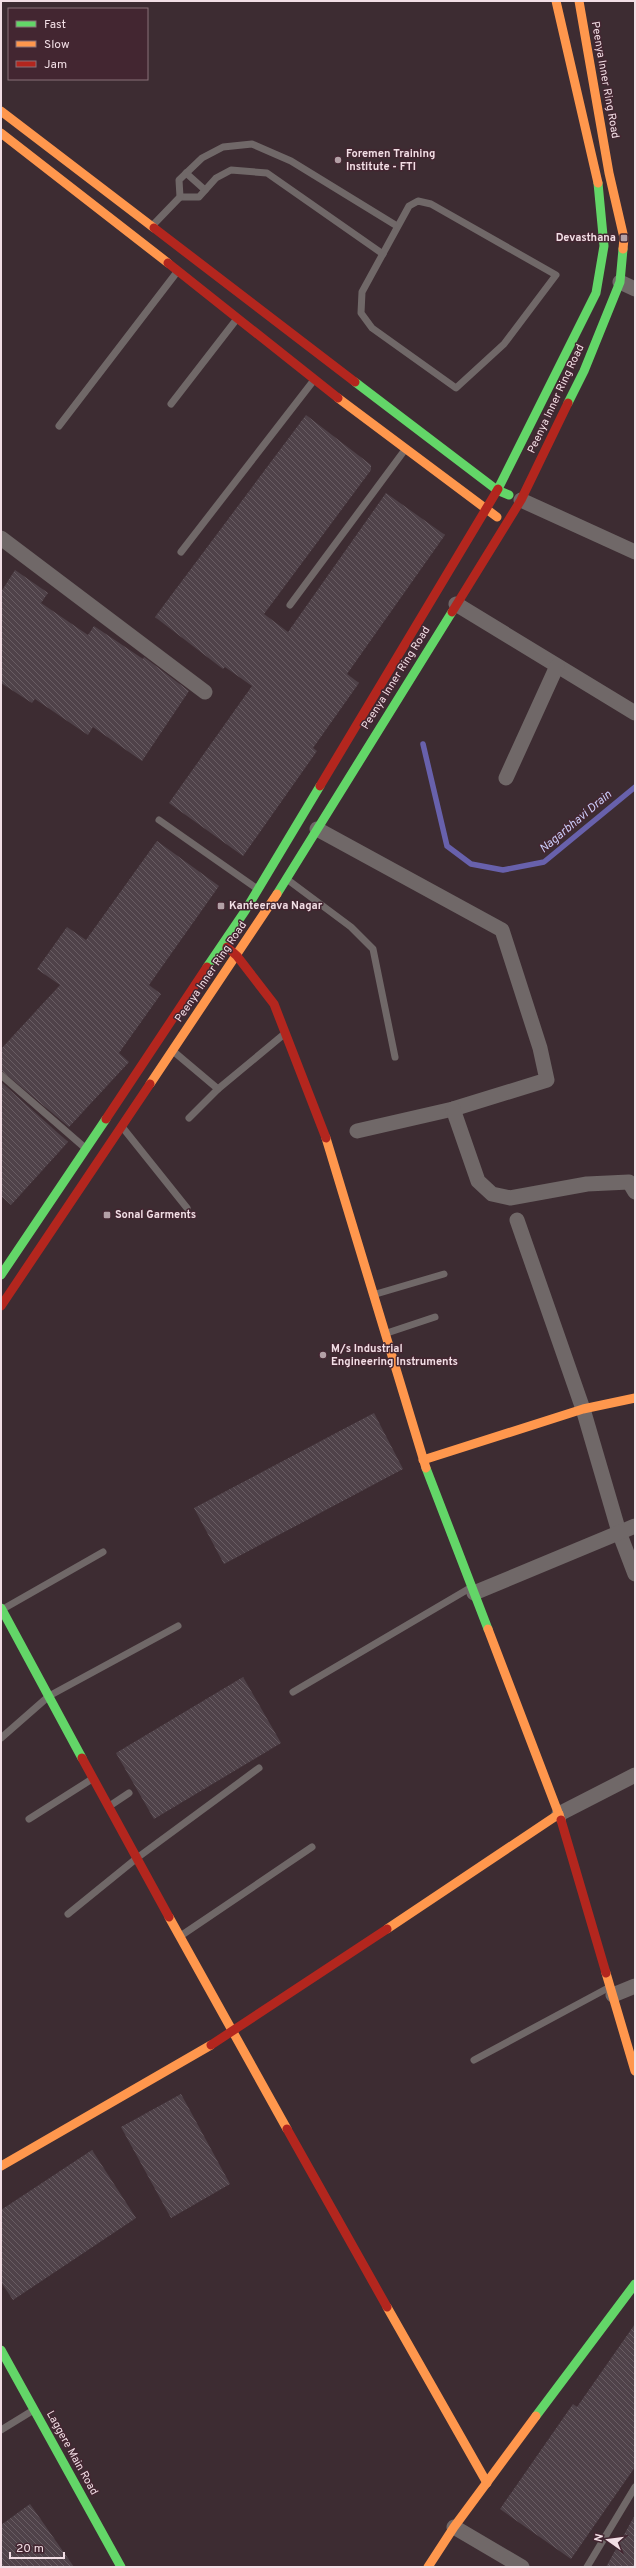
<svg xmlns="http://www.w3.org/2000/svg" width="636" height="2568" font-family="Overpass,sans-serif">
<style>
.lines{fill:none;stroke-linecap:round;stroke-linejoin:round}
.stream{stroke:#6861ac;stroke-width:5.5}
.building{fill:url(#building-back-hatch)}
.lane{stroke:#706868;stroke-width:7}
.street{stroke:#706868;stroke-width:15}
.fast{stroke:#63d668;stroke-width:9}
.slow{stroke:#ff974d;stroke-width:9}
.jam{stroke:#b3261e;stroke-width:9}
.poi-dot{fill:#b3a0a6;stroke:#432631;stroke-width:1.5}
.labels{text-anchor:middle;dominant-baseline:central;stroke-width:3;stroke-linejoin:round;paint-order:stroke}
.street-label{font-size:11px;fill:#f2dee5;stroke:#432631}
.poi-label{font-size:11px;font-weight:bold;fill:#f2dee5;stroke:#432631;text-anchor:start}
.water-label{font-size:12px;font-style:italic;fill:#cacaf7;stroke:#432631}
</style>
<defs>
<pattern id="building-back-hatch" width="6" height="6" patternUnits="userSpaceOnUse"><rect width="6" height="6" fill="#4f4249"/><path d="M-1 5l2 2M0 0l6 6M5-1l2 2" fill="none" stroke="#695d63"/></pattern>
</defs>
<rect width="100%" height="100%" fill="#3d2c32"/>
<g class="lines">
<path class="stream" d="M423,744L447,846L471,864L503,870L544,862L635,787"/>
</g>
<g class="building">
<path d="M306,415L371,465V470L264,614L288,632L386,493L445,535L347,674L359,683L313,748L317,751L243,856L169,803L252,686L225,667L223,669L155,617Z"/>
<path d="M15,570L48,593L41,603L88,635L94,626L143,659L144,657L189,691L142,761L93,727L88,735L35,699L32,703L1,683V592Z"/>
<path d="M157,841L219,886L149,985L161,994L119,1053L129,1062L69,1127L1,1070V1049L60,985L37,969L67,927L86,940Z"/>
<path d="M1,1082L68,1142L11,1205L1,1196Z"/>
<path d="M374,1413L403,1469L224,1564L194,1508Z"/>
<path d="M243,1677L281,1743L154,1819L116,1753Z"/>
<path d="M181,2094L230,2184L171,2218L121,2127Z"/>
<path d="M92,2150L136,2218L13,2300L1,2282V2210Z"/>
<path d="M635,2324V2467L571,2559L500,2509L573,2404L577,2407Z"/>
<path d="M30,2504L74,2567H1V2525Z"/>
<path d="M635,2515V2567H606Z"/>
</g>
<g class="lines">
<g class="lane">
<path d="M186,173L205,190"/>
<path d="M180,197H199L216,178L231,170L267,173L383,254"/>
<path d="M418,201L431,204L556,275L504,344L456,388L372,328L361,313L362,292L409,206Z"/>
<path d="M153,225L180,197L179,180L202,158L223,147L252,144L291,161L397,226"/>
<path d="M171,404L236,320"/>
<path d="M59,426L177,272"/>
<path d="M181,552L314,380"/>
<path d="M290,605L404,451"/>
<path d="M159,820L256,888"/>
<path d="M288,880L351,927L373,949L395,1057"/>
<path d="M173,1051L218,1089L283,1035"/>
<path d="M1,1075L84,1147"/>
<path d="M189,1118L218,1089"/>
<path d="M123,1128L187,1208"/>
<path d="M376,1294L444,1274"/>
<path d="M387,1333L435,1317"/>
<path d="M3,1609L103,1552"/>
<path d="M293,1692L470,1588"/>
<path d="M1,1738L49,1696L178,1626"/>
<path d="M111,1805L129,1793"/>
<path d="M29,1819L92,1779"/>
<path d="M68,1914L137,1858L259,1768"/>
<path d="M182,1935L312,1847"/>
<path d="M474,2060L608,1988"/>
<path d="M1,2430L32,2411"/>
<path d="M587,2567L635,2487"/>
</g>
<g class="street">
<path d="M620,282L635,289"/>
<path d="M521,500L635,552"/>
<path d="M1,538L205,692"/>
<path d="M456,604L635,713"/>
<path d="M506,778L557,666"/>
<path d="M317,829L502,930L540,1048L547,1080L453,1109L357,1131"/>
<path d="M453,1109L478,1181L492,1194L510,1198L587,1184L629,1182L635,1192"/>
<path d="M517,1220L583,1409L619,1532L635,1574"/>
<path d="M474,1593L635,1526"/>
<path d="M559,1814L635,1775"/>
<path d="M613,1995L635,1986"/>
<path d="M454,2527L522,2567"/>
</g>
<g class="fast">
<path d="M355,382L497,490L509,495"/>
<path d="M568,403L584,371L620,282L623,249"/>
<path d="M498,489L596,293L604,246L598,183"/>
<path d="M277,894L452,612"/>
<path d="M207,967L245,911L320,786"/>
<path d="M1,1275L106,1119"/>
<path d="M426,1468L488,1629"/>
<path d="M1,1608L82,1758"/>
<path d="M1,2350L121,2567"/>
<path d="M536,2416L635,2284"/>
</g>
<g class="slow">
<path d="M556,1L598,183"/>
<path d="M579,1L609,173L624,238L623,249"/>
<path d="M1,111L154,228"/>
<path d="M1,133L168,263"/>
<path d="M338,398L497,517"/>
<path d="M150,1084L277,894"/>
<path d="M326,1138L426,1468"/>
<path d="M423,1460L583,1409L635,1398"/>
<path d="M488,1629L561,1820"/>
<path d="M169,1917L287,2129"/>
<path d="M387,1929L559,1814"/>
<path d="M606,1973L635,2071"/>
<path d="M1,2166L211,2045"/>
<path d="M387,2307L487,2483"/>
<path d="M428,2567L454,2527L536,2416"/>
</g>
<g class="jam">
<path d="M154,228L355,382"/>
<path d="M168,263L338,398"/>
<path d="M452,612L521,500L568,403"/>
<path d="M320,786L498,489"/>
<path d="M227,947L237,956L274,1004L326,1138"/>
<path d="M106,1119L207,967"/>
<path d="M1,1306L150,1084"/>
<path d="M82,1758L169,1917"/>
<path d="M561,1820L606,1973"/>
<path d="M211,2045L387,1929"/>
<path d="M287,2129L387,2307"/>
</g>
</g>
<g class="poi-dot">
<circle cx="338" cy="160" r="4"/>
<rect x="620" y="234" width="8" height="8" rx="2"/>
<rect x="217" y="902" width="8" height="8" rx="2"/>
<rect x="103" y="1211" width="8" height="8" rx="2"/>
<circle cx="323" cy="1355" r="4"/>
</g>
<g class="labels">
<g class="street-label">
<text transform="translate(605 80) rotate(80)">Peenya Inner Ring Road</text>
<text transform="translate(556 399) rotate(-65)">Peenya Inner Ring Road</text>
<text transform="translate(396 678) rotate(-58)">Peenya Inner Ring Road</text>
<text transform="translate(211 972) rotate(-56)">Peenya Inner Ring Road</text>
<text transform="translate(72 2453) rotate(61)">Laggere Main Road</text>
</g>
<g class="poi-label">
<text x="346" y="154">Foremen Training<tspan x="346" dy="13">Institute - FTI</tspan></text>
<text x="616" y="238" text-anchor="end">Devasthana</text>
<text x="229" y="906">Kanteerava Nagar</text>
<text x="115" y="1215">Sonal Garments</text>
<text x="331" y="1349">M/s Industrial<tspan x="331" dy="13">Engineering Instruments</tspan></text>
</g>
<g class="water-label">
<text transform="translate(576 822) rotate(-40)">Nagarbhavi Drain</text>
</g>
</g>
<rect width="636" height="2568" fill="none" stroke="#f2dee5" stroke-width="4"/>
<rect x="8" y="8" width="140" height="72" fill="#432631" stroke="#897079"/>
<rect x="16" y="21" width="20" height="6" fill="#63d668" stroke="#897079"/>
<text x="44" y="28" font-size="12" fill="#f2dee5">Fast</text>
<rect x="16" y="41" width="20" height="6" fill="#ff974d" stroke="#897079"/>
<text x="44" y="48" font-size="12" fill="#f2dee5">Slow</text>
<rect x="16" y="61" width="20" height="6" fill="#b3261e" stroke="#897079"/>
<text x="44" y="68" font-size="12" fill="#f2dee5">Jam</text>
<g transform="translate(608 2540) rotate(284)" stroke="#432631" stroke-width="3" paint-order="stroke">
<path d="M0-3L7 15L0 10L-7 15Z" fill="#f2dee5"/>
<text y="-6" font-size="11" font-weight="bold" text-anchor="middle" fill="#f2dee5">N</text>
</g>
<path d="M10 2552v6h54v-6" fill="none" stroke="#f2dee5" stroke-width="2"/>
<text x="16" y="2552" font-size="12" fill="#f2dee5" stroke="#432631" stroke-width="3" paint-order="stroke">20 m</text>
</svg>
